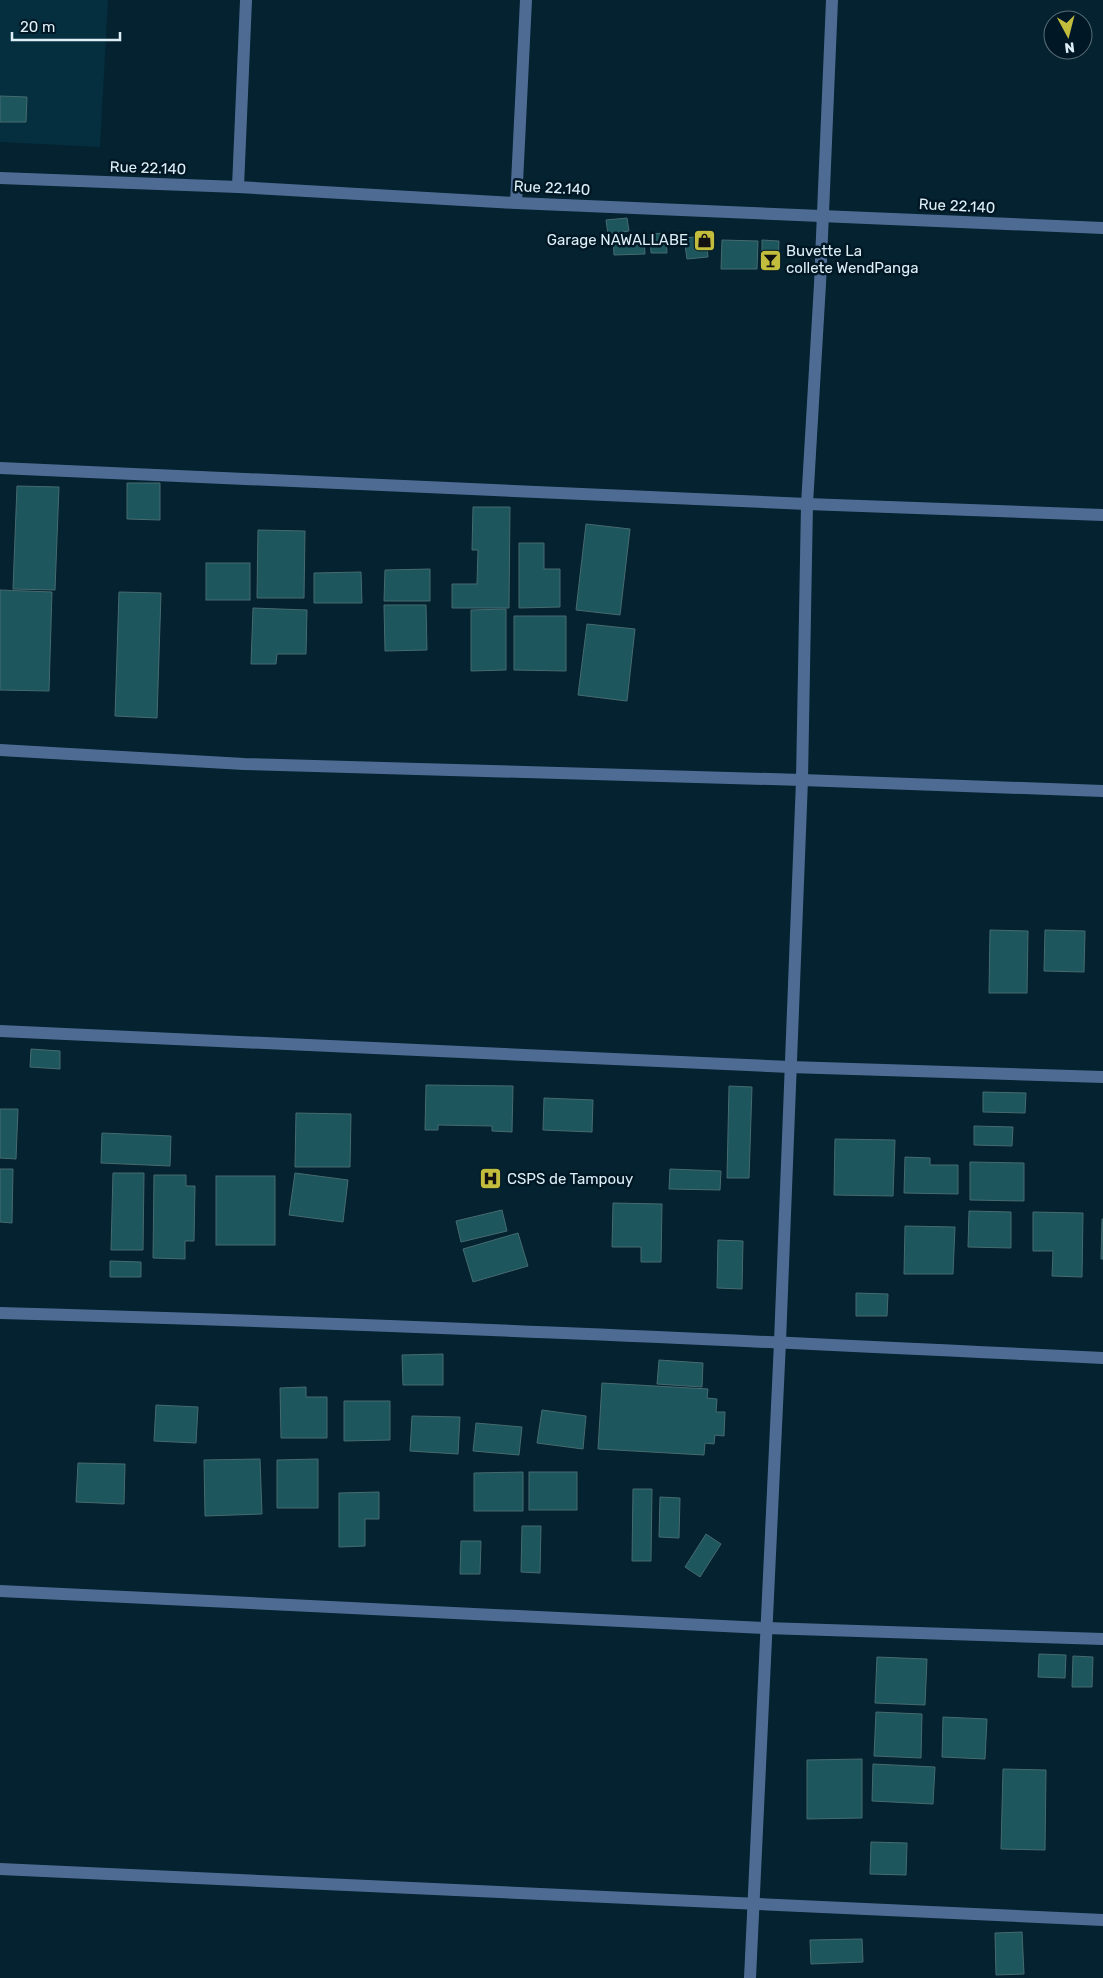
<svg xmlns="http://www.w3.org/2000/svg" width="1103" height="1978" font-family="Rubik,sans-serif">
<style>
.built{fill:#052f3f}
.building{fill:#1d565d;stroke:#466b70}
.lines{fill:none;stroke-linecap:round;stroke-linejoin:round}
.minor{stroke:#4e6c93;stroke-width:12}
.labels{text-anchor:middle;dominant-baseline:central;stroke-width:5;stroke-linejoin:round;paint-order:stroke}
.street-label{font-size:15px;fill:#ddeef6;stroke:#001825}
.poi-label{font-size:15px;fill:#ddeef6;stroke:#001825;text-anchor:start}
</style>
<rect width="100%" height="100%" fill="#04222f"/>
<path class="built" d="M0,0H108L100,147L0,142Z"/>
<g class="building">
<path d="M0,96L27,97L26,122H0Z"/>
<path d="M627,218L629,231L608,234L606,220Z"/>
<path d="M666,233L667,253H651L650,234Z"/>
<path d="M613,236H628L629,239H644L645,254L614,255Z"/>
<path d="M706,236L708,257L687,259L684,238Z"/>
<path d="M722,240L758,241L757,269H721Z"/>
<path d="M762,240L779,241L778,266H762Z"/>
<path d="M127,483H160V520L127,519Z"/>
<path d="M17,486L59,487L55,590L13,589Z"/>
<path d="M473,507H510L509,608H452V584H477L478,550H472Z"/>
<path d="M586,524L630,529L620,615L576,610Z"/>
<path d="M258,530L305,531L304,598H257Z"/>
<path d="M519,543H544V569H560V607L519,608Z"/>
<rect x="206" y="563" width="44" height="37"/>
<path d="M430,569V601H384L385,570Z"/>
<path d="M361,572L362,603H314V573Z"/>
<path d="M0,590L52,592L49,691L0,690Z"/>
<path d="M119,592L161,593L157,718L115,716Z"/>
<path d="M384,605H426L427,650L385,651Z"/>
<path d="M253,608L307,610L306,654H277L276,664H251Z"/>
<path d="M506,609V670L471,671V610Z"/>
<path d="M514,616H566V671L514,670Z"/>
<path d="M587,624L635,629L627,701L578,695Z"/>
<path d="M990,930L1028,931L1027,993H989Z"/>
<path d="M1045,930L1085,931L1084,972L1044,971Z"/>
<path d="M31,1049L60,1051V1069L30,1067Z"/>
<path d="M426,1085L513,1086L512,1132L492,1131V1126L438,1125V1130H425Z"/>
<path d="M729,1086L752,1087L749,1178H727Z"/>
<path d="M983,1092L1026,1093L1025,1113L983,1112Z"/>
<path d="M544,1098L593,1100L592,1132L543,1130Z"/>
<path d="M0,1109H18L16,1159L0,1158Z"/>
<path d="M296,1113L351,1114L350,1167H295Z"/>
<path d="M974,1126L1013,1127L1012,1146L974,1145Z"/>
<path d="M102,1133L171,1136L170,1166L101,1163Z"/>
<path d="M835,1139L895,1140L893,1196L834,1195Z"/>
<path d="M905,1157L930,1158V1165H958V1194L904,1193Z"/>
<path d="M970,1162L1024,1163V1201L970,1200Z"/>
<path d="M0,1169H13L12,1223L0,1222Z"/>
<path d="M670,1169L721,1171L720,1190L669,1189Z"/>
<path d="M113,1173H144L143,1250H111Z"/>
<path d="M295,1173L348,1180L343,1222L289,1215Z"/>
<path d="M154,1175H186V1186H195L194,1241H185V1259L153,1258Z"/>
<rect x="216" y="1176" width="59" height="69"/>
<path d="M613,1203L662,1204L661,1262H641V1247H612Z"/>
<path d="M502,1210L507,1231L461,1242L456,1221Z"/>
<path d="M969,1211L1011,1212V1248L968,1247Z"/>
<path d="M1033,1212L1083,1213L1082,1277L1052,1276L1053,1251H1033Z"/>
<path d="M1102,1219H1103V1259H1101Z"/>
<path d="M905,1226L955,1227L953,1274H904Z"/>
<path d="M518,1233L528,1266L473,1282L463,1249Z"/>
<path d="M718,1240L743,1241L742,1289L717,1288Z"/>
<path d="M110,1261L141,1262V1277H110Z"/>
<path d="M856,1293L888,1294L887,1316H856Z"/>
<path d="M443,1354V1385H403L402,1355Z"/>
<path d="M659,1360L703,1363L702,1387L657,1384Z"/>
<path d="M602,1383L708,1389L707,1398L717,1399L716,1412H725L724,1436L715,1435L714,1444L705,1443L704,1455L598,1449Z"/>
<path d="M306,1387V1397H327V1438H281L280,1388Z"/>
<path d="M344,1401H390V1440L344,1441Z"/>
<path d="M156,1405L198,1407L196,1443L154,1441Z"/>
<path d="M542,1410L586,1416L583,1449L537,1443Z"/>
<path d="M412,1416L460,1417L458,1454L410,1451Z"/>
<path d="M476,1423L522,1427L519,1455L473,1451Z"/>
<path d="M260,1459L262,1514L205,1516L204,1460Z"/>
<path d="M318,1459V1508H277V1460Z"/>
<path d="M78,1463L125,1464L124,1504L76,1502Z"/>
<path d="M523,1472V1511H474V1473Z"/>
<rect x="529" y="1472" width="48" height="38"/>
<path d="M633,1489H652L651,1561H632Z"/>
<path d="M379,1492V1519H365V1546L339,1547V1493Z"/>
<path d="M660,1497L680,1498L679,1538L659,1537Z"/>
<path d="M522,1526H541L540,1573L521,1572Z"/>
<path d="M706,1534L721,1544L700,1577L685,1567Z"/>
<path d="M461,1541H481L480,1574H460Z"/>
<path d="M1039,1654L1066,1655L1065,1678L1038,1677Z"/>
<path d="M1073,1656L1093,1657L1092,1687H1072Z"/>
<path d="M877,1657L927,1659L925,1705L875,1703Z"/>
<path d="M876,1712L922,1714L921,1758L874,1756Z"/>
<path d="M943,1717L987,1719L985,1759L942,1757Z"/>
<path d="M862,1759V1818L807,1819V1760Z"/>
<path d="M873,1764L935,1767L933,1804L872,1801Z"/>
<path d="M1003,1769L1046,1770L1045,1850L1001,1849Z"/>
<path d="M871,1842L907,1843L906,1875L870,1874Z"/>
<path d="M1022,1932L1024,1974L996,1975L995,1933Z"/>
<path d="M862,1939L863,1962L811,1964L810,1940Z"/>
</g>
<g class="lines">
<g class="minor">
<path d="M0,178L238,187L516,203L1103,228"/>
<path d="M238,187L246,0"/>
<path d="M516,203L526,0"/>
<path d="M0,468L807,504L1103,515"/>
<path d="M0,750L244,764L802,780L1103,791"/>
<path d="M0,1031L790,1067L1103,1077"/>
<path d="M0,1313C368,1323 735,1340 1103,1358"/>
<path d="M0,1591L766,1628L1103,1639"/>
<path d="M0,1869L1103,1920"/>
<path d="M750,1978L780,1342L802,780L807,504L820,284L832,0"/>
</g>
</g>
<defs>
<symbol id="shop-square" viewBox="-11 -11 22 22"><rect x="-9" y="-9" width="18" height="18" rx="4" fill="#c3bd3e" stroke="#001825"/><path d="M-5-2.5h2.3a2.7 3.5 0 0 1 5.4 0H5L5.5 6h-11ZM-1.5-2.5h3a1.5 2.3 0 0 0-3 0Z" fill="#111"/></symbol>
<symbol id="bar-square" viewBox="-11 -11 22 22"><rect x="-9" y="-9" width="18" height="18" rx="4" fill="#c3bd3e" stroke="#001825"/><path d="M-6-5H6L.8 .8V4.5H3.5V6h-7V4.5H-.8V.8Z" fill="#111"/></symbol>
<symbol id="hospital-square" viewBox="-11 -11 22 22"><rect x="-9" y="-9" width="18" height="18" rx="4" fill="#c3bd3e" stroke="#001825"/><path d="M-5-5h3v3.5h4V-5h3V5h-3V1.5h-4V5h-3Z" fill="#111"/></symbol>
</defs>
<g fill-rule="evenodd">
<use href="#shop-square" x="692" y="228" width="25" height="25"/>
<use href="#bar-square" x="758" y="248" width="25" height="25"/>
<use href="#hospital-square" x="478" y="1166" width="25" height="25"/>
</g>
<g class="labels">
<g class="street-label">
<text transform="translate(148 168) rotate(2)">Rue 22.140</text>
<text transform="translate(552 188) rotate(3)">Rue 22.140</text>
<text transform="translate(957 206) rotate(3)">Rue 22.140</text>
</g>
<g class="poi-label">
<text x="688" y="240" text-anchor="end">Garage NAWALLABE</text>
<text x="786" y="251">Buvette La<tspan x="786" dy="17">collete WendPanga</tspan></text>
<text x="507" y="1179">CSPS de Tampouy</text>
</g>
</g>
<g transform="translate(1068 35) rotate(173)"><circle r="24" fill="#001825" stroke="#586e79"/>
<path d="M0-4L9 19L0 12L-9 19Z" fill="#c3bd3e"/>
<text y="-8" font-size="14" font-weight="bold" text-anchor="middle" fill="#ddeef6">N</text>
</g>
<path d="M12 32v8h108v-8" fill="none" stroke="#ddeef6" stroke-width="2.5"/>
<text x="20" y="32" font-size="15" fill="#ddeef6" stroke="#001825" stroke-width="4" paint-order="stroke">20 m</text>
</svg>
